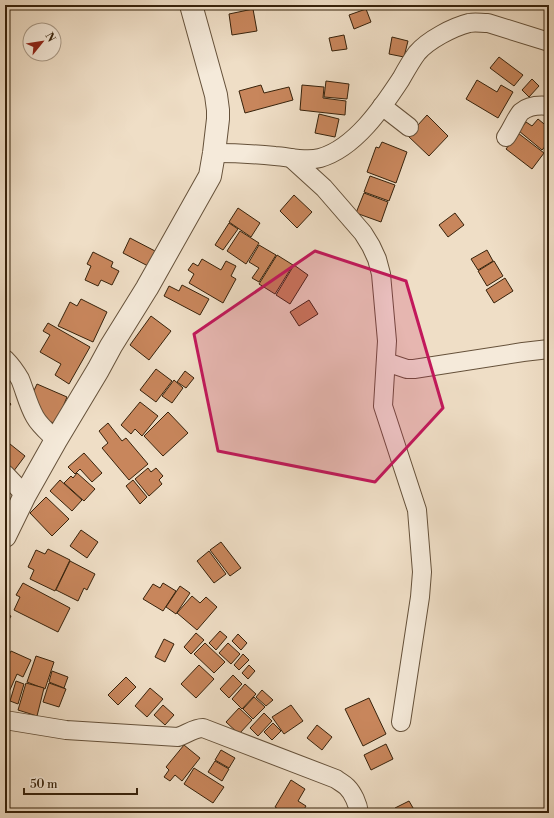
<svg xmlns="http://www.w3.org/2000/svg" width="554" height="818" font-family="'Libre Bodoni',serif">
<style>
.building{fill:#c8865c;stroke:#37220b}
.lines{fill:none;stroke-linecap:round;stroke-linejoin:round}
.minor-casing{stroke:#65513a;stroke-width:20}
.tertiary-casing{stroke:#65513a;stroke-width:24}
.minor{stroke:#f5eada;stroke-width:18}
.tertiary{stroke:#f5eada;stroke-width:22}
.marked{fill:#c2185b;fill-opacity:0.2;stroke:#c2185b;stroke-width:3;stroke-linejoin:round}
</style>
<rect width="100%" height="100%" fill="#efdec6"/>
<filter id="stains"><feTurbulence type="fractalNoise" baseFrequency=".005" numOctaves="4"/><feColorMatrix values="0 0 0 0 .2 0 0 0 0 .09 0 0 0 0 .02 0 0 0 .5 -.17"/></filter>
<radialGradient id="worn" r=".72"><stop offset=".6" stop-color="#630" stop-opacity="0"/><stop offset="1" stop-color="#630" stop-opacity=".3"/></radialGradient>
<g class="building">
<path d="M253,9L257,31L232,35L229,14Z"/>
<path d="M366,9L371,22L354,29L349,15Z"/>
<path d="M344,35L347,49L332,51L329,38Z"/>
<path d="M392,37L408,41L404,57L389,54Z"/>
<path d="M499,57L523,75L514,86L490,68Z"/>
<path d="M532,79L539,86L529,97L522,90Z"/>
<path d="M477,80L497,92L501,85L513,92L498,118L466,99Z"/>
<path d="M326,81L349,84L347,99L324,97Z"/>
<path d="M261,85L264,93L289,87L293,100L245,113L239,91Z"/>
<path d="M302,85L324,87L323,98L346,101L345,115L300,110Z"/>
<path d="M319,114L339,119L335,137L315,133Z"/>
<path d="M427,115L448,136L429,156L408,136Z"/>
<path d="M538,119L549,128V142L542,150L519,131L526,122L532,126Z"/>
<path d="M518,133L544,153L532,169L506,149Z"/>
<path d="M382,142L407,152L396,183L367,172L376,147L379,148Z"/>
<path d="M370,176L395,185L389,201L364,192Z"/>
<path d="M364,193L388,202L381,222L356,213Z"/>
<path d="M294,195L312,212L297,228L280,211Z"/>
<path d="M238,208L260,223L251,237L229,222Z"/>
<path d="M455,213L464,225L448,237L439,225Z"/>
<path d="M229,223L238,229L223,250L215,245Z"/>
<path d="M240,231L259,243L246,264L227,251Z"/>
<path d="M130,238L155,251L148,266L123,253Z"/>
<path d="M259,245L276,255L259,282L252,278L259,268L249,262Z"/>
<path d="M487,250L493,261L478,270L471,259Z"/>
<path d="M93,252L113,262L111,267L119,271L112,285L101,280L98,286L85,280L91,266L87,264Z"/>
<path d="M277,255L293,265L275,294L259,284Z"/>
<path d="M202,259L221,270L226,261L236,266L231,276L236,279L223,303L189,283L194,274L188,270L193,263L198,266Z"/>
<path d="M494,261L503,276L487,286L478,271Z"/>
<path d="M294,265L308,275L290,304L276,295Z"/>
<path d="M505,278L513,291L494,303L486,290Z"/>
<path d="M182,285L209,299L200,315L164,296L169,286L179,291Z"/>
<path d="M81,299L107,312L93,342L58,326L70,302L77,306Z"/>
<path d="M309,300L318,314L299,326L290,312Z"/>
<path d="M151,316L171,331L149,360L130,345Z"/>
<path d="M48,323L90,347L69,384L55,375L61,364L40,352L50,335L43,331Z"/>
<path d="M156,369L172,381L156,402L140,390Z"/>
<path d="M185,371L194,378L186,388L177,382Z"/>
<path d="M174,380L183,388L172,403L162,396Z"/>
<path d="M37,384L67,397L56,424L36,416L30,399Z"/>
<path d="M5,398L11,404L5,412Z"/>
<path d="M140,402L158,416L142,436L135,429L131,434L121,425Z"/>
<path d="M168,412L188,433L163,456L144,436Z"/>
<path d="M108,423L122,441L126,438L148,464L129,480L102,448L108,443L99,431Z"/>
<path d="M5,440L25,456L13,472L5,465Z"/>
<path d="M84,453L102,473L92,482L80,469L75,474L68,467Z"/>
<path d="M148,468L151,472L156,468L163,476L159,480L162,484L149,496L135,479Z"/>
<path d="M77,473L95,489L84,501L64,483L71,476L73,478Z"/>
<path d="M60,480L82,500L72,511L50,491Z"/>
<path d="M133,480L147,497L140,504L126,486Z"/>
<path d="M46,497L69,519L52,536L30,513Z"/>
<path d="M81,530L98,542L87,558L70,546Z"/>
<path d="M221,542L241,568L230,576L210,550Z"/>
<path d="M48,549L70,560L55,591L30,579L34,570L28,567L36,550L45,554Z"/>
<path d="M209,551L226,574L214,583L197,561Z"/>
<path d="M70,561L95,574L87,590L84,588L78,601L56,590Z"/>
<path d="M23,583L70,608L58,632L14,610L20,597L16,595Z"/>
<path d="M163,583L176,591L163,611L143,599L153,584L160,588Z"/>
<path d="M180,586L190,593L176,614L166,607Z"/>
<path d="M192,596L200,603L206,597L217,607L197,630L177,613Z"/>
<path d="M5,613L11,616L5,627Z"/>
<path d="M220,631L227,637L216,650L209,643Z"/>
<path d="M196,633L204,640L191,654L184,647Z"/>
<path d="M238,634L247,643L241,650L232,641Z"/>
<path d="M164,639L174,644L165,662L155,657Z"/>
<path d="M205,643L225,662L214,673L194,654Z"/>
<path d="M228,643L240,654L231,664L219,653Z"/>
<path d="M11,651L31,660L23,677L17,674L5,701V655L8,657Z"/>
<path d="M243,654L249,660L239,670L234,665Z"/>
<path d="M36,656L54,662L45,689L27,682Z"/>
<path d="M199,665L214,679L196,698L181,684Z"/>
<path d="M249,665L255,671L248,679L242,673Z"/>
<path d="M52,671L68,677L64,688L49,682Z"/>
<path d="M233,675L242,684L229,698L220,689Z"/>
<path d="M126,677L136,687L118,705L108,695Z"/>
<path d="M16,681L24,684L18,704L10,701Z"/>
<path d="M26,683L44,688L37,716L18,710Z"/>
<path d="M49,683L66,689L59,707L43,702Z"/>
<path d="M245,684L256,694L242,709L232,699Z"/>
<path d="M150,688L163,699L147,717L135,706Z"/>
<path d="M262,690L273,700L266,706L256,697Z"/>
<path d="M254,697L265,707L253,719L243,709Z"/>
<path d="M369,698L386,734L363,746L345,709Z"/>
<path d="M163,705L174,715L165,725L154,715Z"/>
<path d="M291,705L303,721L284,734L272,717Z"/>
<path d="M239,708L252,720L239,734L226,722Z"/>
<path d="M264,713L272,721L258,736L250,728Z"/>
<path d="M273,723L281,731L272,740L264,732Z"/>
<path d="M317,725L332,737L322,750L307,738Z"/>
<path d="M386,744L393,759L371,770L364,755Z"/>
<path d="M184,745L200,758L182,781L175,775L170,781L164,777L169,770L166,767Z"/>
<path d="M221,750L235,758L229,768L215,760Z"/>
<path d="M215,761L229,769L222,781L208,772Z"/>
<path d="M194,768L224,787L213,803L184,784Z"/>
<path d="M291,780L305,789L298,801L306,806L302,813H285L275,807Z"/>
<path d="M409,801L416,813H397L395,808Z"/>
</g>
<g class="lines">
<defs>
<g id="minor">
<path d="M382,106L409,127"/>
<path d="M506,137C510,132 517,116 521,112C528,106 540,105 549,106"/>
<path d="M214,153C234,153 255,154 275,156C290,157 305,162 320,158C355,148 382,108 401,79C406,70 411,61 417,53C428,40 453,27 469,23C475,22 481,23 488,23L549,42"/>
<path d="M291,158L324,188L363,233L371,246L377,259L381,274L387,341L383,406L417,510L422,572L420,597L401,722"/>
<path d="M5,359C11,365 16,372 20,379C25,391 28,405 35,417C40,426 49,433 56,440"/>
<path d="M386,362L407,369H414L523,352L549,349"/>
<path d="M5,474L25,495"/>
<path d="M5,720L66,730L178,737C187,734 194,728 203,728L336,779C340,782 344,784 347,787C353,793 358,804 359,813"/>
</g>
<path id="tertiary" d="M5,536L25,495L56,440L98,370L111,346L147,288L210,176L214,153L218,119V110L216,95L191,5"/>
</defs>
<use href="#minor" class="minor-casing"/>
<use href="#tertiary" class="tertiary-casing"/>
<use href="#minor" class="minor"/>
<use href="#tertiary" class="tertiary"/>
</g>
<path class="marked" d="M315,251L406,281L443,408L375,482L218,451L194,334Z"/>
<rect width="554" height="818" fill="none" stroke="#efdec6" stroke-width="20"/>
<rect x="6" y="6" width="542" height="806" fill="none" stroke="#37220b" stroke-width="2"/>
<rect x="10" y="10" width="534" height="798" fill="none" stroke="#37220b"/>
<g transform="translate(42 42) rotate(60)"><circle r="19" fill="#f5eada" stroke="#a99a87"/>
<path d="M0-3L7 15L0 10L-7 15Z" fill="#8f2418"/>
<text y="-6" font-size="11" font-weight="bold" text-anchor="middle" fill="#37220b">N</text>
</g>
<path d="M24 788v6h113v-6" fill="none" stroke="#37220b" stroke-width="2"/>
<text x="30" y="788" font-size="12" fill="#37220b" stroke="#f5eada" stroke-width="3" paint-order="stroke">50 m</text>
<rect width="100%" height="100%" filter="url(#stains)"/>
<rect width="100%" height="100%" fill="url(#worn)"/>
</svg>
